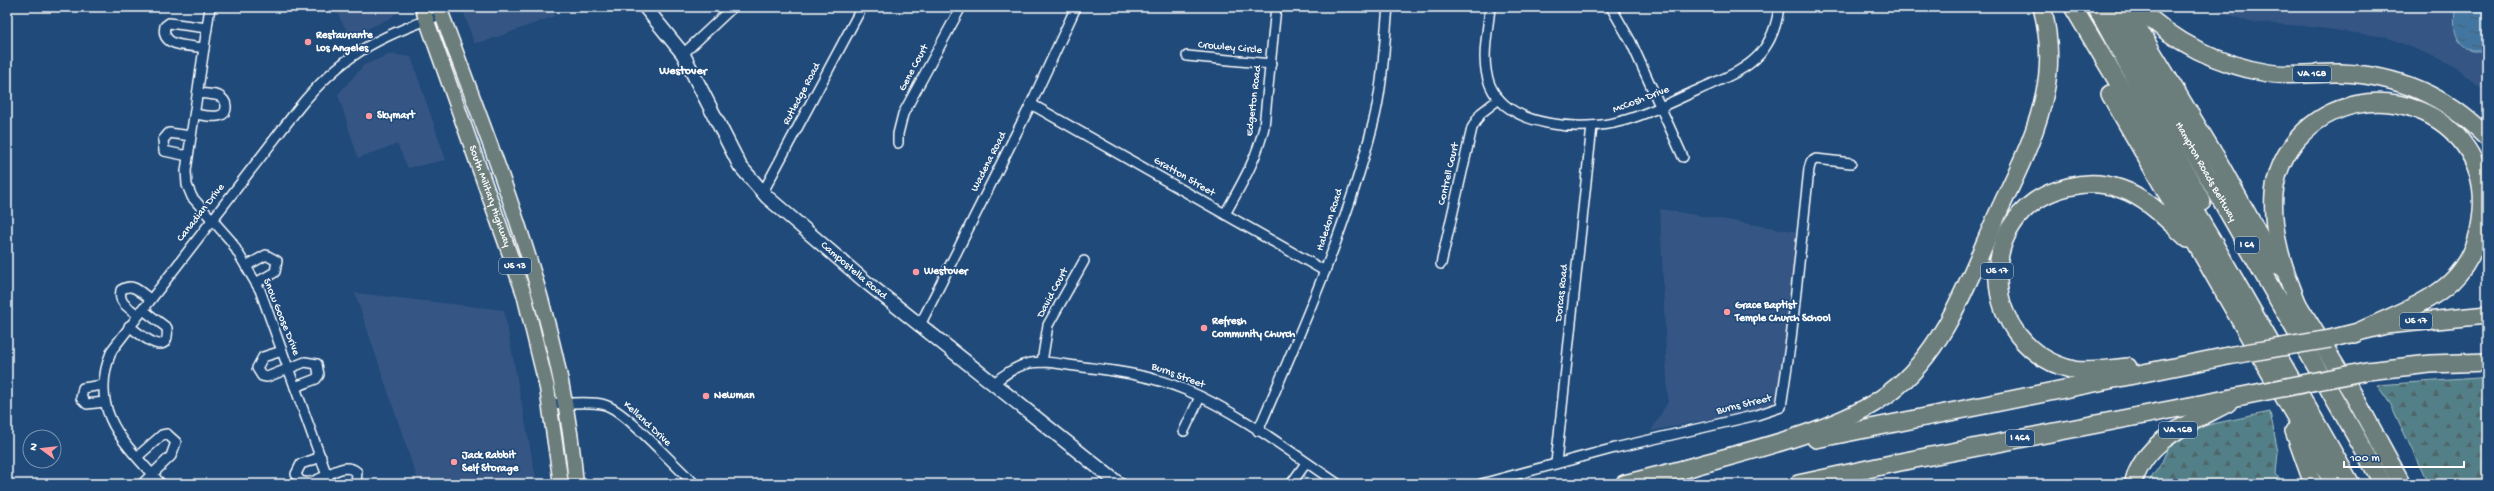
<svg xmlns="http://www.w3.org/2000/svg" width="2494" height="491" font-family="'Gochi Hand',sans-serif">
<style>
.built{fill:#355684}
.forest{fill:url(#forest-firs);stroke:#a8c0c4}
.water{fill:url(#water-ripples);stroke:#8eadc6}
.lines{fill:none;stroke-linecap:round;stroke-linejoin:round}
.minor-casing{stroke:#fff;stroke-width:12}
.secondary-casing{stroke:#fff;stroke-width:16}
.primary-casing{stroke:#fff;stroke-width:17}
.motorway-casing{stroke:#fff;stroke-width:20}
.minor{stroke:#1f4a7a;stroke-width:9}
.secondary{stroke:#1f4a7a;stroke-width:13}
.primary{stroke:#6c7e7c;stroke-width:14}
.motorway{stroke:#6c7e7c;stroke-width:17}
.motorway-bridge-casing{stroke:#fff;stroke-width:20;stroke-linecap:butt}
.motorway-bridge{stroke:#6c7e7c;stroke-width:17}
.poi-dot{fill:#ff9aa2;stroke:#1f4a7a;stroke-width:1.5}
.labels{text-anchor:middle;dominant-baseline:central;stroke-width:3.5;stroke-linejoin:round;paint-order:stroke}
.shield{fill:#1f4a7a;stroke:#bcc9d7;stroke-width:1}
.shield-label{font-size:10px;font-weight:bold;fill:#fff}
.poi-label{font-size:11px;font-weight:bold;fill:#fff;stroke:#1f4a7a;text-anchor:start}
.street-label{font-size:11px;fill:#fff;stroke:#1f4a7a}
.neighbourhood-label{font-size:12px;font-weight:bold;fill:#fff;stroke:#1f4a7a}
</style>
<defs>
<pattern id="forest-firs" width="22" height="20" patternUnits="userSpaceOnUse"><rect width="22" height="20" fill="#528088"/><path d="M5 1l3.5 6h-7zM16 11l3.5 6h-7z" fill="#4f666a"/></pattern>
<pattern id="water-ripples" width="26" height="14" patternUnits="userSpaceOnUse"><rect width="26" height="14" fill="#4376a0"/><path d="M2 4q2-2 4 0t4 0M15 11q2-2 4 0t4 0" fill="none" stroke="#485f72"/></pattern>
</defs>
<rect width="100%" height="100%" fill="#1f4a7a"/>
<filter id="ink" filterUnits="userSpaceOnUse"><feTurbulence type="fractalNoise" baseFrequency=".025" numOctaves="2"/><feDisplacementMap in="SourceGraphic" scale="8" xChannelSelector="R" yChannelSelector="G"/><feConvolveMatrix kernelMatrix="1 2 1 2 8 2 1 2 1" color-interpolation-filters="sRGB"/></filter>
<g filter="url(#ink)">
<g class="built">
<path d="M336,7H397L399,11L390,18L351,37L341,21Z"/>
<path d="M462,7H549L555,16L486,41L474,43Z"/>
<path d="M2209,7H2487V94L2452,64L2386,37L2304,26L2249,22Z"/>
<path d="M391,54L411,57L446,160L408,168L397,144L358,158L338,94L364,65Z"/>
<path d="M1660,209L1799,232L1782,393L1771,406L1651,431L1668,402Z"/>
<path d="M355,293L504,310L537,484H419Z"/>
</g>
<g class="forest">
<path d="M2478,378L2487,379V484H2428L2391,405L2377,385Z"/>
<path d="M2270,412L2278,452L2276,474L2284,484H2147L2161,464L2169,445L2190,431L2212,424Z"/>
</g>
<path class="water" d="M2455,7H2487V51H2472C2452,41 2454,27 2455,7Z"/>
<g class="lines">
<defs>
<g id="minor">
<path d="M210,7L186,171L187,185L192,197L231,241L260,290L330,484"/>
<path d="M1490,7C1488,32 1480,61 1490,85C1508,128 1583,132 1622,121C1649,114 1673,101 1698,90C1719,80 1744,72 1760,54C1771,41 1777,24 1779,7"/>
<path d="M1611,7L1631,42L1683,157"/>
<path d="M204,48C189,45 160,48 165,26L169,23L207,28"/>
<path d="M683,54L733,7"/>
<path d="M1187,56L1271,64"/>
<path d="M1031,104L1325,271"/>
<path d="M195,114C204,115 227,122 226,106C226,102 223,98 219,96C213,94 204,94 198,93"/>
<path d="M898,143V134L903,114L961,7"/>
<path d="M188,156L164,151L163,140L169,133L191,136"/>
<path d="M763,192L862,7"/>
<path d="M1225,214C1241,185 1257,159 1264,127L1276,7"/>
<path d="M1441,264L1472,128L1481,113L1499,99"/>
<path d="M246,266L266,255L277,261L275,272L256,283"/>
<path d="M138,315C128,307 118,303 121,290C133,282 140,292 150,299"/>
<path d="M920,325L1031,104L1076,7"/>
<path d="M129,326C139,334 171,361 167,328L142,309"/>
<path d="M282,351L263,357L257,368L262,376L267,377L305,362L317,364L319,375L316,379L295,387"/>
<path d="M1042,362L1048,325L1084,261"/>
<path d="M993,384C1027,354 1042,362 1083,367C1118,371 1153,376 1186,390C1240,413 1289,451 1338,484"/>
<path d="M103,385L83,388L81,398L87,404L104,402"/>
<path d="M550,403C567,405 588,400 605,405C625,410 675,467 695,484"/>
<path d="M1184,431L1200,397"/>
<path d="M1258,431C1301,331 1346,230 1373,124C1383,86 1384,46 1388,7"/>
<path d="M137,457L162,435L167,434L176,442L171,456L142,484"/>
<path d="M321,457L301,464L296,474L299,480C317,491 339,457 357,472L356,484"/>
<path d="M1556,463L1592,126"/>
<path d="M161,484C123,442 87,410 112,350L297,110C340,56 378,36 442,15"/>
<path d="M1291,484L1306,463"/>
<path d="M1481,484L1615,448L1757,415L1781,407L1791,339L1809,169L1811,162L1816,159L1851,163"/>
</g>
<g id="secondary">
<path id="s1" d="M645,7L683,54L740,166L767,197L866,282L1119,484"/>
</g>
<g id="primary">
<path id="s2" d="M422,7L524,294L547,388L561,484"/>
<path d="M439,7C496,162 562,318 576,484"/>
</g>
<g id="motorway">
<path d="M2073,7L2213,242L2351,484"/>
<path d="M2096,7L2202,202"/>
<path id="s3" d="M2109,7L2155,84L2383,484"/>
<path d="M2125,7L2217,159L2276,266"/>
<path d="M2138,7C2173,42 2219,65 2268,73C2292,77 2316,72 2341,73C2398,75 2447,97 2487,137"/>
<path d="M2110,94L2334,484"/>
<path d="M2294,298L2353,394L2402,484"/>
<path d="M2299,307C2284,270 2271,235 2274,194C2276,173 2285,153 2299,137C2364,66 2490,111 2482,211C2480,238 2471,263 2451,282C2425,306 2386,318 2354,334"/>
<path d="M2330,339L2386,325L2487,315"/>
<path d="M2128,367C2111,368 2090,373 2074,370C1977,348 1970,210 2068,187C2086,182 2104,183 2121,189C2148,198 2168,221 2188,239"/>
<path d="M2367,371L2430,364L2487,362"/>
<path d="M2294,431L2313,484"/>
<path d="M1816,439L2233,355"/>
<path d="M1681,470C1745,451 1836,433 1889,393C1946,351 1970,275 1998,213C2016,174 2037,134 2045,92C2051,64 2049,34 2042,7"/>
<path d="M1624,484L1692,467"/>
<path d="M1798,484L1900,462L2242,396"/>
<path d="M2133,484C2145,439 2191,423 2228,403"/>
</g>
</defs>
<use href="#minor" class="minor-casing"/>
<use href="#secondary" class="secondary-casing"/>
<use href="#primary" class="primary-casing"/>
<use href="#motorway" class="motorway-casing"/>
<use href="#minor" class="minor"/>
<use href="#secondary" class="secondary"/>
<use href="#primary" class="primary"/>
<use href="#motorway" class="motorway"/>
<defs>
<g id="motorway-bridge">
<path d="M2233,355L2330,339"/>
<path d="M2242,396L2367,371"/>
</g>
</defs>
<use href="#motorway-bridge" class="motorway-bridge-casing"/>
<use href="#motorway-bridge" class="motorway-bridge"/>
</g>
</g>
<g class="poi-dot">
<circle cx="308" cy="42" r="4"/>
<circle cx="369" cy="116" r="4"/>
<circle cx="916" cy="272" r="4"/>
<circle cx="1727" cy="312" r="4"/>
<circle cx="1204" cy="328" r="4"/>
<circle cx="706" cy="396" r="4"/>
<circle cx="454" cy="462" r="4"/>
</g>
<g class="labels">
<g class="shield">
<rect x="2293" y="66" width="38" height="16" rx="3"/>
<rect x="2235" y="237" width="24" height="16" rx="3"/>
<rect x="499" y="258" width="32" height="16" rx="3"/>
<rect x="1981" y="263" width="32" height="16" rx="3"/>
<rect x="2400" y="313" width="32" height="16" rx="3"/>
<rect x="2159" y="422" width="38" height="16" rx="3"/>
<rect x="2006" y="430" width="28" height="16" rx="3"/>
</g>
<g class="shield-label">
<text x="2312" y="74">VA 168</text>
<text x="2247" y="245">I 64</text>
<text x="515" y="266">US 13</text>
<text x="1997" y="271">US 17</text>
<text x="2416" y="321">US 17</text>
<text x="2178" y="430">VA 168</text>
<text x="2020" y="438">I 464</text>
</g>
<g class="poi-label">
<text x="316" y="36">Restaurante<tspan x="316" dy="13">Los Angeles</tspan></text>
<text x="377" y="116">Skymart</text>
<text x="924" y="272">Westover</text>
<text x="1735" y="306">Grace Baptist<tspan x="1735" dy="13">Temple Church School</tspan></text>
<text x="1212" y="322">Refresh<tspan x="1212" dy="13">Community Church</tspan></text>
<text x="714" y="396">Newman</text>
<text x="462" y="456">Jack Rabbit<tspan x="462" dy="13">Self Storage</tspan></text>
</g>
<g class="street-label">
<text transform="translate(1230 48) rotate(5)">Crowley Circle</text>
<text transform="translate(914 68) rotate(-62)">Gene Court</text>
<text transform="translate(802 94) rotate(-62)">Rutledge Road</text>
<text transform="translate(1641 100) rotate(-21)">McCosh Drive</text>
<text transform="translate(1254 101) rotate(-83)">Edgerton Road</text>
<text transform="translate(989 162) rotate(-63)">Wadena Road</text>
<text stroke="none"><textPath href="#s3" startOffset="191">Hampton Roads Beltway</textPath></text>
<text transform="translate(1449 174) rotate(-77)">Contrell Court</text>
<text transform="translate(1184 177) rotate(30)">Gratton Street</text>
<text stroke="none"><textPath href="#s2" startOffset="201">South Military Highway</textPath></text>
<text transform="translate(201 213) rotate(-52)">Canadian Drive</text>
<text transform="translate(1330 220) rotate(-72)">Haledon Road</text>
<text stroke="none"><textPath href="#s1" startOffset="341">Campostella Road</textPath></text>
<text transform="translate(1053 293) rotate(-62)">David Court</text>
<text transform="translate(1562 293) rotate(-84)">Dorcas Road</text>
<text transform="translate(281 317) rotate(68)">Snow Goose Drive</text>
<text transform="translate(1178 376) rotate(20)">Burns Street</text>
<text transform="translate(1744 405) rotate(-14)">Burns Street</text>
<text transform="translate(647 424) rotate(43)">Kelland Drive</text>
</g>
<g class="neighbourhood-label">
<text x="683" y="72">Westover</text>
</g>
</g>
<rect width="2494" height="491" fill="none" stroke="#1f4a7a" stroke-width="24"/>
<rect x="12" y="12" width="2470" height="467" fill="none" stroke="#fff" stroke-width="1.5" filter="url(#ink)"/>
<g transform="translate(42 449) rotate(285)"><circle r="19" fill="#1f4a7a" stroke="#7992af"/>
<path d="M0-3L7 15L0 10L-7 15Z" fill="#ff9aa2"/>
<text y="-6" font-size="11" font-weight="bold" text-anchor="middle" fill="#ffffff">N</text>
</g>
<path d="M2344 461v6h120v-6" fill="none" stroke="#ffffff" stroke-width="2"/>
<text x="2350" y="461" font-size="12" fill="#ffffff" stroke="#1f4a7a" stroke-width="3" paint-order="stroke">100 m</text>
</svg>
